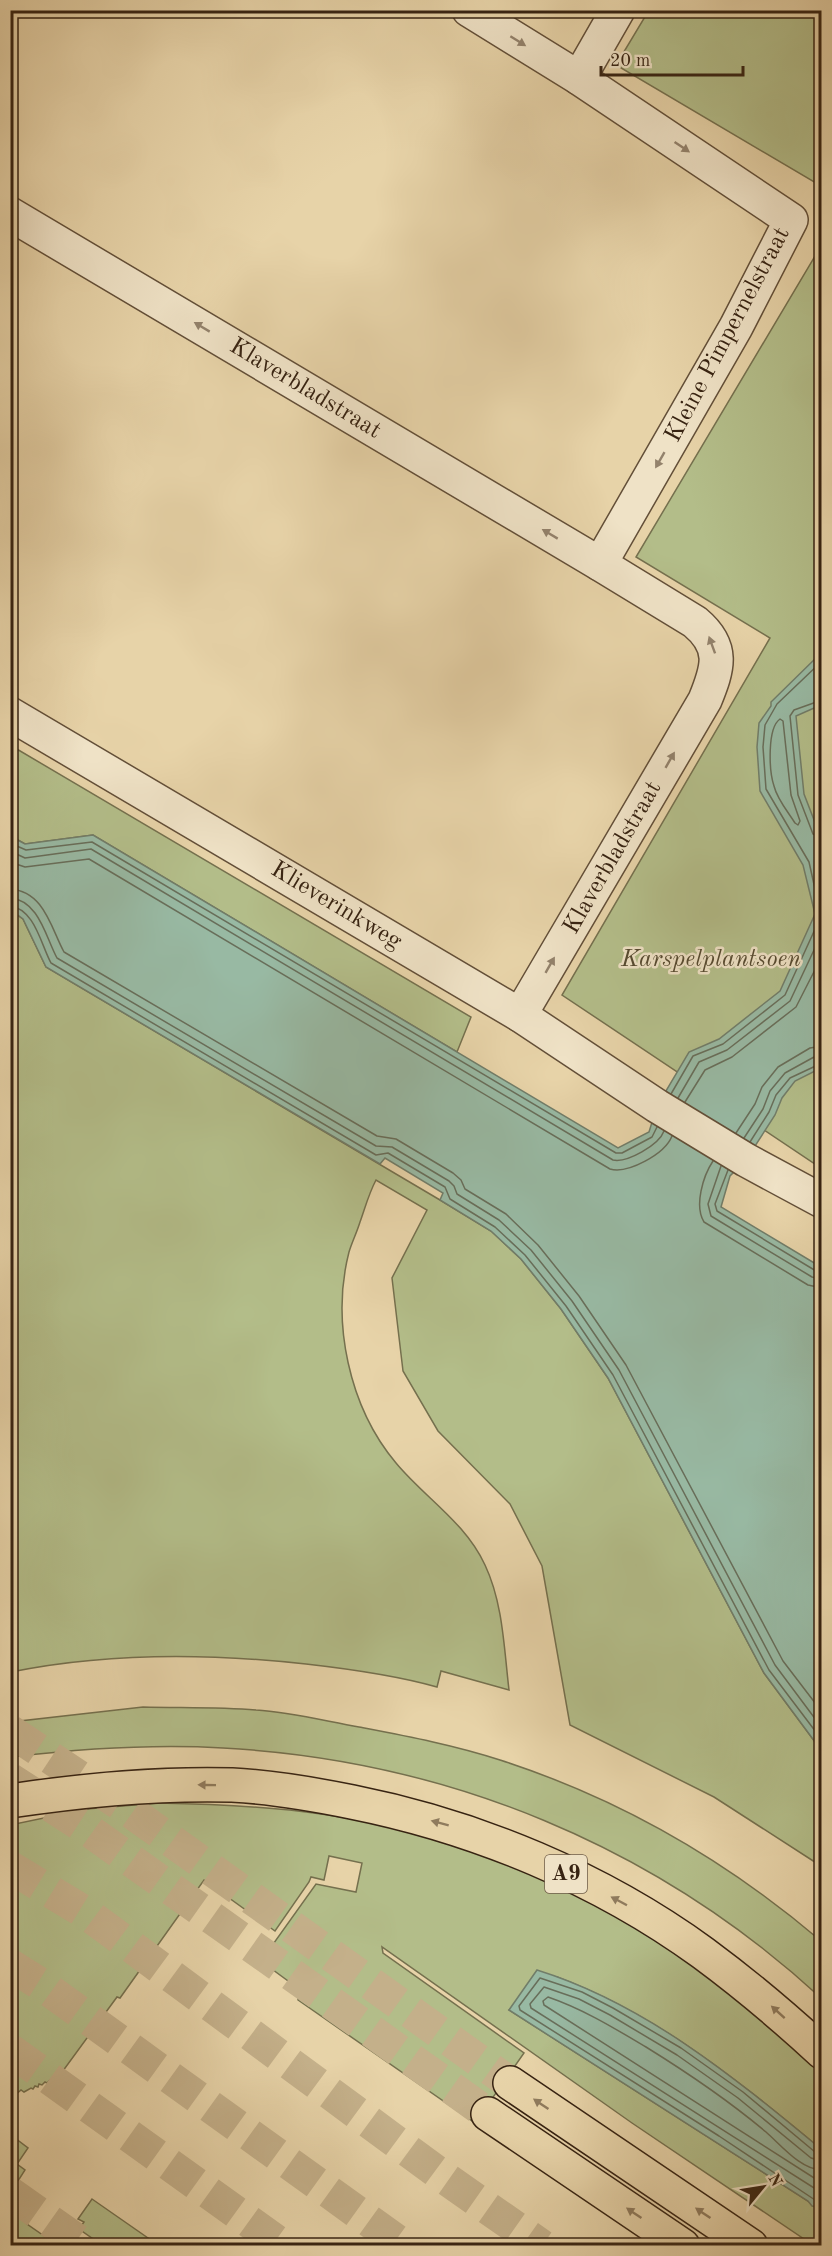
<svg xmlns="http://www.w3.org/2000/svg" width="832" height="2256" font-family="'Old Standard TT',serif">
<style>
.green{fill:#b3bd89;stroke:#75704e;stroke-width:1.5}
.water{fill:#98b9a3;stroke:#717d69;stroke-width:1.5}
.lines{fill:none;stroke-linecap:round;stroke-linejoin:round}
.shore{stroke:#686e5a;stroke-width:1.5}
.highway-tunnel{stroke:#c4b08a;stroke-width:33;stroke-dasharray:33 16;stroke-linecap:butt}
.minor-casing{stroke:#634f38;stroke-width:36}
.highway-casing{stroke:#372312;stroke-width:36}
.minor{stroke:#efe2c6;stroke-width:33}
.highway{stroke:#e7d3a8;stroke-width:33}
.oneway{fill:#93826c}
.oneway2{fill:#8f7b5d}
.labels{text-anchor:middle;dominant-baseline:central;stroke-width:5;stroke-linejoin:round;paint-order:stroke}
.shield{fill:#efe2c6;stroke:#6e5c48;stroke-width:1.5}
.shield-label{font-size:22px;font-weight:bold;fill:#372312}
.street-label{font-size:24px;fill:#372312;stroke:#efe2c6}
.park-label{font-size:24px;font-style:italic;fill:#564a30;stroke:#efe2c6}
</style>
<rect width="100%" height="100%" fill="#e7d3a8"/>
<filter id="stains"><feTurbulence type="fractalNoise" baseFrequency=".00333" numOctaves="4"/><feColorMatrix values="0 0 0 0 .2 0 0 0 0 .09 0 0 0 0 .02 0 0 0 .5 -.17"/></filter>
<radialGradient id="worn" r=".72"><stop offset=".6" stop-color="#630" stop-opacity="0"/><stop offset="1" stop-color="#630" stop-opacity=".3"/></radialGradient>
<g class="green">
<path d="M649,10L821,11V186L616,65Z"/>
<path d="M821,246V1168L562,995L770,638L636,557Z"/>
<path d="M10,745L471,1017L457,1052L93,835L25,844L11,836Z"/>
<path d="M10,910L23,919L46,967L440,1200L491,1231L521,1259L561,1309L608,1378L764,1673L821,1750V1866L714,1797L570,1725L542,1566L510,1504L438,1431L403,1371L392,1278L427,1210L376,1180C369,1193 365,1208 360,1222C357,1232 352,1242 349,1252C331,1322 349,1407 396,1463C425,1498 465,1522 485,1565C503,1603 504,1648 509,1690L441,1671L437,1687C395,1675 350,1669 306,1664C207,1653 109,1652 11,1672Z"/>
<path d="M143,1707C181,1708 219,1707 256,1710C290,1712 325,1721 359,1727C406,1736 454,1745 500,1760C618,1798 727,1861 821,1941V1998C656,1846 447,1760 223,1748C155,1744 78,1749 11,1757V1722Z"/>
<path d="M158,1803C213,1804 267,1806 321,1814C451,1832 587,1890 693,1965C739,1998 781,2036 821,2074V2149C741,2082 656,2014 557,1977L509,2010L808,2201L815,2207L821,2204V2245H813L632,2123L382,1947L383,1953L524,2053L475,2123L298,2000L299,1989L261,1961L316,1884L356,1892L362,1863L329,1856L324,1880L311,1877L309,1882L275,1931L204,1880L120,1998L117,1997L57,2079L55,2078L53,2081L50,2080L47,2083L45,2082L42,2085L39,2084L38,2087L35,2086L33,2089L31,2088L24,2092L21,2090L13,2097L10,2096V1825L87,1809Z"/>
<path d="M11,2135L28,2148L17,2164L25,2170L11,2192Z"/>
<path d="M10,2195L14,2197L13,2200L20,2205L18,2207L23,2214L22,2217L29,2221L27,2224L57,2245H11Z"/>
<path d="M92,2199L158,2245H102L79,2229L84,2222L78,2219Z"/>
</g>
<g class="water">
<path d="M821,653V705L796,716L804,794L821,838V1068L795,1081L782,1098L775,1115L746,1160L730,1176L721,1207L821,1267V1750L764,1673L608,1378L561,1309L521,1259L491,1231L440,1200L443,1193L385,1158L380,1164L46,967L23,919L11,910L10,836L25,844L93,835L618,1148L649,1132L657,1106L689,1052L719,1039L780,991L815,914L803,865L760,791L757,747L759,723L771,706V702Z"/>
<path d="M537,1970C646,2004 735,2078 821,2149V2204L817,2207L812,2206L808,2201L509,2010Z"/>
</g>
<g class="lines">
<g class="shore">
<path d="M822,700L794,710L790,716L798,795L813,834L822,838"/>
<path d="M780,719L783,721L791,795L800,821L798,825L795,823C788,812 777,799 774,786C769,771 767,728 780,719Z"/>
<path d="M10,843L26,850L92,842L616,1153H622L652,1137L657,1127"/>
<path d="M10,851L25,858L91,849L613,1160C627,1163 659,1145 664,1131"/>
<path d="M10,862L25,867L89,859L610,1169C628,1174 665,1154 672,1136"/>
<path d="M10,889C44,891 51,928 64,952L377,1136L396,1139L453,1173L461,1180L465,1189L506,1214L538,1245L579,1296L626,1365L783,1661L822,1712"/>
<path d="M10,898C39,900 46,938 57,958L376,1146L392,1147L449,1181L454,1186L457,1194L499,1220L531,1250L572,1301L619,1370L775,1665L822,1728"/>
<path d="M10,906C35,909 41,945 51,963L376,1155L388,1153L445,1187L450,1199L495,1227L525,1255L566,1306L613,1375L769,1670L822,1740"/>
<path d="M671,1094L693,1056L723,1044L785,995L821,916L809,862L766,789L763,747L765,725L777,704L822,661"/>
<path d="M678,1098L699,1062L727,1050L790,1001L822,933"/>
<path d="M685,1102L705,1070L732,1057L796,1007L822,956"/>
<path d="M736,1133L755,1104L762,1087L778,1067L810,1048L822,1046"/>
<path d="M744,1138L763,1109L770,1091L785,1073L814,1057L822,1055"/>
<path d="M750,1142L769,1112L776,1095L790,1078L822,1063"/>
<path d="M713,1161C703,1176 694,1206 704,1222L808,1285L822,1288"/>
<path d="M721,1166L708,1204L711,1216L812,1277L822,1279"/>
<path d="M728,1170L715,1204L717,1211L816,1271L822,1272"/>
<path d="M822,2154L815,2152L743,2092L681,2048L613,2008L582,1992L540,1978L519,2006L520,2010L719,2136L815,2200H822"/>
<path d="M822,2161L811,2158L738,2098L677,2055L610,2015L579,1999L544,1987L530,2004L531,2008L822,2193"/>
<path d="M822,2170C801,2170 781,2145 766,2132C728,2100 688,2073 646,2047C614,2028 583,2009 548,1997L543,2001L544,2005L822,2183"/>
</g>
<g class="highway-tunnel">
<path d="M10,1731L120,1804L510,2083"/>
<path d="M10,1779L84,1827L488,2114"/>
<path d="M10,1867L86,1913L445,2178L542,2246"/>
<path d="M10,1965L39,1983L404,2246"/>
<path d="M10,2050L283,2246"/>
<path d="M10,2193L85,2246"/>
</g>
<defs>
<g id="minor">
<path d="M469,10L579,78L791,220L736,327L600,564"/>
<path d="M579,78L618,10"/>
<path d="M10,214L600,564L695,622C725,647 718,668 705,700L520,1015"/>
<path d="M10,714L520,1015L657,1106L746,1160L822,1201"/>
</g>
<g id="highway">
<path d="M10,1801C83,1790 158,1783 232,1785C272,1787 313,1794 352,1802C477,1827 600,1878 703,1953C745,1984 784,2017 822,2052"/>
<path d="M510,2083L751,2246"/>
<path d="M488,2114L683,2246"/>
</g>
</defs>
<use href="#minor" class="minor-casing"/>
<use href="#highway" class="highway-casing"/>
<use href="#minor" class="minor"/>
<use href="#highway" class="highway"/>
</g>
<defs><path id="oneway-solid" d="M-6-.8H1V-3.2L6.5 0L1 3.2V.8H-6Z" transform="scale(1.5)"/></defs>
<g class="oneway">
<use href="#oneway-solid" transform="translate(518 41) rotate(32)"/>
<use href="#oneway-solid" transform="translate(682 147) rotate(34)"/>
<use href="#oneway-solid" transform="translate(202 327) rotate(-149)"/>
<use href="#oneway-solid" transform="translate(660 460) rotate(120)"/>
<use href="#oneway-solid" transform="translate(550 534) rotate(-149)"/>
<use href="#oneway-solid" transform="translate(712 645) rotate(-110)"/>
<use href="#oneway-solid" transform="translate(670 760) rotate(-60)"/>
<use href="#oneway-solid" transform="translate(550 965) rotate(-60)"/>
</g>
<g class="oneway2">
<use href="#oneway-solid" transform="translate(207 1785) rotate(-179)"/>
<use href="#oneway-solid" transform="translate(440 1823) rotate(-165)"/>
<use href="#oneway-solid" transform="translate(619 1901) rotate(-152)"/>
<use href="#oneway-solid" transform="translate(778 2012) rotate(-138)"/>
<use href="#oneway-solid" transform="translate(541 2104) rotate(-146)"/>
<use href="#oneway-solid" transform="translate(634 2213) rotate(-146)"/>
<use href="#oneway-solid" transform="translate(703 2213) rotate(-146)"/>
</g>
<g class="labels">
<rect class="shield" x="545" y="1855" width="42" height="38" rx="4.5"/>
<g class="shield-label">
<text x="566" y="1874">A9</text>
</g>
<g class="street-label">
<text transform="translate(728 335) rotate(-62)">Kleine Pimpernelstraat</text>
<text transform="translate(305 389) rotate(31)">Klaverbladstraat</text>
<text transform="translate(613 858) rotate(-60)">Klaverbladstraat</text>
<text transform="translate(336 906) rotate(31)">Klieverinkweg</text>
</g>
<g class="park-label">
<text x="711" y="960">Karspelplantsoen</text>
</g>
</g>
<rect width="832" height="2256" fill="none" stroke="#e7d3a8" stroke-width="36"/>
<rect x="12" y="12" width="808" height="2232" fill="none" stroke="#372312" stroke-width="3"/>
<rect x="18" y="18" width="796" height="2220" fill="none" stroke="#372312" stroke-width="1.5"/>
<g transform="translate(763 2187) rotate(60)" stroke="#efe2c6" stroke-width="4.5" paint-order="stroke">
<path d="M0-4.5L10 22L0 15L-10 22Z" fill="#372312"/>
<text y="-9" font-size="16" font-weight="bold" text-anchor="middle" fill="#372312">N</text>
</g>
<path d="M601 66v9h142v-9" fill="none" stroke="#372312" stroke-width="3"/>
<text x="610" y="66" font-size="18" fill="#372312" stroke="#efe2c6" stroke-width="4.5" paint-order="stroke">20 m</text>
<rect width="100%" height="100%" filter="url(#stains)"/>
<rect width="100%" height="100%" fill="url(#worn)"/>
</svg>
